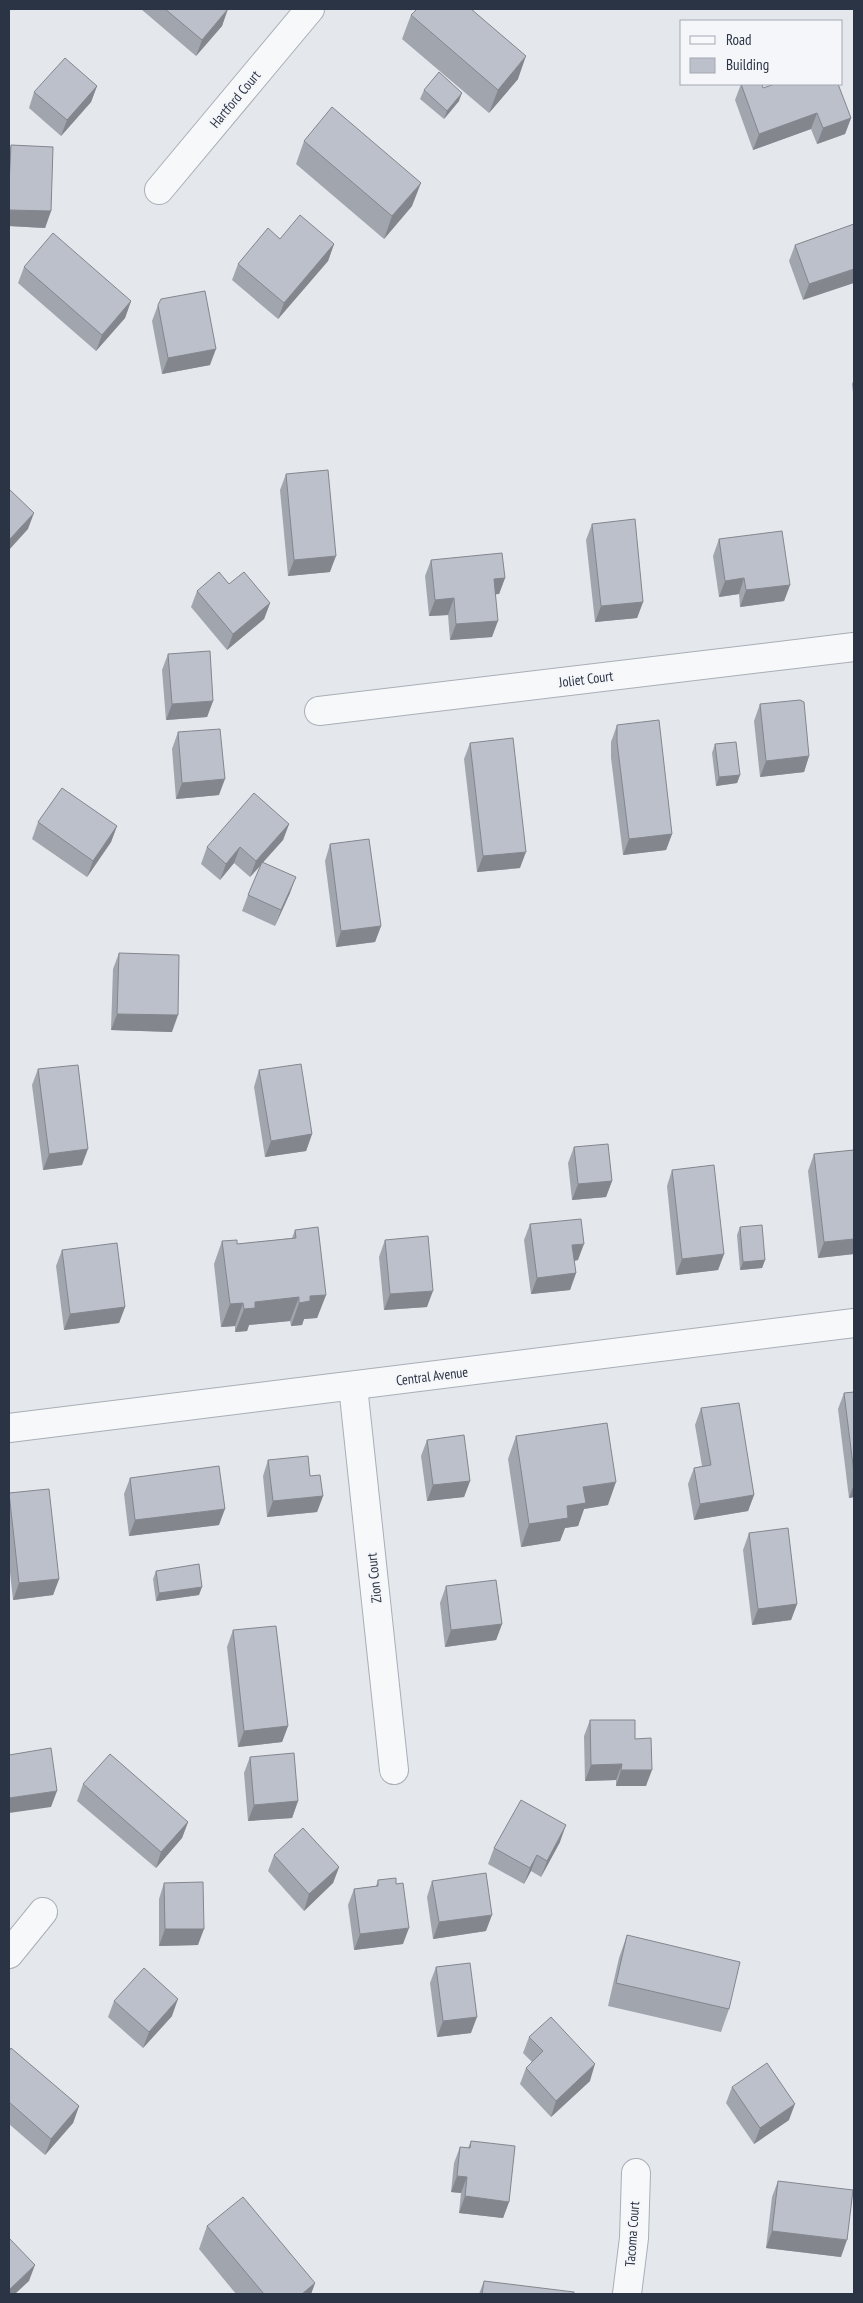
<svg xmlns="http://www.w3.org/2000/svg" width="863" height="2303" font-family="'PT Sans Narrow',sans-serif">
<style>
.lines{fill:none;stroke-linecap:round;stroke-linejoin:round}
.street-casing{stroke:#a9aeb7;stroke-width:30}
.street{stroke:#f7f8fa;stroke-width:28}
.wall{fill:#a1a5ae}
.shaded-wall{fill:#83868d}
.building{fill:#bbc0ca;stroke:#83868d}
.labels{text-anchor:middle;dominant-baseline:central;stroke-width:4;stroke-linejoin:round;paint-order:stroke}
.street-label{font-size:14px;fill:#2b3445;stroke:#f4f6f9}
</style>
<rect width="100%" height="100%" fill="#e4e7ec"/>
<g class="lines">
<defs>
<g id="street">
<path d="M159,190L310,9"/>
<path d="M319,711L854,647"/>
<path d="M353,1386L394,1770"/>
<path d="M9,1428L854,1323"/>
<path d="M9,1954L43,1912"/>
<path d="M627,2294L634,2238L636,2173"/>
</g>
</defs>
<use href="#street" class="street-casing"/>
<use href="#street" class="street"/>
</g>
<g class="wall">
<path d="M141,9H227L222,26L196,56Z"/>
<path d="M411,15L518,79L489,113L402,39Z"/>
<path d="M741,84L763,88L851,118L845,134L817,144L811,129L753,150L735,100Z"/>
<path d="M97,86L91,102L61,136L29,108L34,92Z"/>
<path d="M424,90L459,101L444,119L420,99Z"/>
<path d="M304,141L412,206L384,239L296,164Z"/>
<path d="M11,145L51,211L45,228L9,226V150Z"/>
<path d="M854,224L803,300L789,261L795,245Z"/>
<path d="M280,239L334,244L328,261L278,319L232,280L238,264Z"/>
<path d="M24,267L131,301L125,318L96,351L18,283Z"/>
<path d="M158,305L210,365L162,374L152,321Z"/>
<path d="M854,379V400L852,384Z"/>
<path d="M286,474L330,572L288,576L280,490Z"/>
<path d="M592,524L643,602L637,618L595,622L586,540Z"/>
<path d="M719,539L790,585L784,601L740,607L739,594L719,597L713,556Z"/>
<path d="M431,560L505,578L499,594H496L492,637L450,640L448,615L429,616L425,576Z"/>
<path d="M197,591L270,603L264,619L227,650L191,607Z"/>
<path d="M168,654L213,701L207,717L166,720L162,670Z"/>
<path d="M760,704L809,756L804,772L760,777L754,721Z"/>
<path d="M617,725L672,834L666,850L623,855L611,758V742Z"/>
<path d="M178,732L219,795L176,799L172,749Z"/>
<path d="M470,743L520,868L477,872L464,759Z"/>
<path d="M715,744L740,775L737,783L716,786L712,753Z"/>
<path d="M38,822L117,826L111,842L87,877L32,839Z"/>
<path d="M289,824L283,840L263,862L290,893L275,926L242,911L248,895L261,865L250,877L234,863L220,880L201,864L207,847Z"/>
<path d="M330,844L381,926L375,942L336,947L325,861Z"/>
<path d="M119,953L172,1032L111,1030L113,969Z"/>
<path d="M38,1069L82,1165L43,1170L32,1085Z"/>
<path d="M259,1070L312,1134L306,1151L265,1157L254,1087Z"/>
<path d="M574,1147L612,1181L606,1197L572,1200L568,1163Z"/>
<path d="M854,1150V1254L818,1258L808,1171L814,1154Z"/>
<path d="M672,1170L724,1254L718,1270L676,1275L667,1186Z"/>
<path d="M530,1224L578,1260L574,1261L576,1273L570,1290L531,1294L524,1240Z"/>
<path d="M740,1227L765,1260L762,1268L740,1270L737,1235Z"/>
<path d="M295,1230L326,1295L317,1318L304,1319L302,1325L291,1326L290,1321L249,1325L247,1331L235,1332V1326L221,1327L214,1264L222,1241L237,1244L292,1238Z"/>
<path d="M385,1240L427,1307L384,1310L379,1257Z"/>
<path d="M62,1250L125,1307L119,1323L64,1330L56,1266Z"/>
<path d="M854,1392V1497L849,1498L838,1409L844,1393Z"/>
<path d="M701,1408L754,1495L748,1511L694,1520L688,1484L694,1468L702,1466L695,1425Z"/>
<path d="M516,1436L608,1505L584,1509L578,1526L565,1528L560,1541L521,1547L508,1459Z"/>
<path d="M427,1440L470,1481L464,1497L427,1501L421,1456Z"/>
<path d="M268,1460L310,1476L323,1496L317,1512L267,1517L263,1476Z"/>
<path d="M130,1478L219,1525L129,1536L124,1494Z"/>
<path d="M9,1493L59,1579L53,1595L13,1600L9,1563Z"/>
<path d="M749,1533L797,1604L791,1620L752,1625L743,1550Z"/>
<path d="M156,1571L199,1595L156,1601L153,1579Z"/>
<path d="M446,1586L502,1624L496,1640L445,1647L440,1603Z"/>
<path d="M233,1630L288,1726L282,1742L238,1747L227,1647Z"/>
<path d="M590,1720L635,1739L646,1786H616V1780L585,1781L584,1736Z"/>
<path d="M250,1757L298,1801L292,1818L248,1821L244,1773Z"/>
<path d="M83,1784L188,1822L182,1838L156,1868L77,1801Z"/>
<path d="M560,1842L541,1877L531,1871L524,1884L488,1864L494,1848Z"/>
<path d="M274,1855L339,1867L333,1883L304,1911L268,1871Z"/>
<path d="M378,1880L403,1944L354,1950L348,1905L354,1889L376,1886Z"/>
<path d="M432,1881L486,1931L433,1939L427,1897Z"/>
<path d="M164,1883L198,1945L159,1946V1899Z"/>
<path d="M627,1935L729,2009L721,2032L608,2006L619,1958Z"/>
<path d="M436,1967L471,2033L437,2037L430,1983Z"/>
<path d="M114,2001L172,2016L143,2048L108,2017Z"/>
<path d="M529,2037L590,2081L551,2117L520,2084L526,2068L532,2062L523,2053Z"/>
<path d="M9,2051L79,2106L73,2123L45,2155L9,2124Z"/>
<path d="M732,2087L789,2120L754,2144L726,2103Z"/>
<path d="M471,2141L509,2202L503,2218L459,2213L461,2193L451,2192L454,2163L460,2147L468,2148Z"/>
<path d="M778,2181L841,2257L766,2248L772,2197Z"/>
<path d="M207,2226L315,2283L311,2294H236L199,2249Z"/>
<path d="M484,2281L574,2294H479Z"/>
</g>
<g class="shaded-wall">
<path d="M228,9L222,26L196,56L202,40Z"/>
<path d="M526,56L518,79L489,113L498,90Z"/>
<path d="M97,86L91,102L61,136L67,120Z"/>
<path d="M462,93L459,101L444,119L447,111Z"/>
<path d="M817,113L811,129L753,150L759,134Z"/>
<path d="M851,118L845,134L817,144L823,128Z"/>
<path d="M421,183L412,206L384,239L392,216Z"/>
<path d="M9,210L51,211L45,228L9,226Z"/>
<path d="M334,244L328,261L278,319L284,303Z"/>
<path d="M854,269V283L803,300L809,284Z"/>
<path d="M131,301L125,318L96,351L102,335Z"/>
<path d="M216,349L210,365L162,374L168,358Z"/>
<path d="M34,513L28,529L9,550V540Z"/>
<path d="M336,556L330,572L288,576L294,560Z"/>
<path d="M505,578L499,594L488,595L494,579Z"/>
<path d="M744,578L739,594L719,597L725,581Z"/>
<path d="M790,585L784,601L740,607L746,590Z"/>
<path d="M454,598L448,615L429,616L435,600Z"/>
<path d="M643,602L637,618L595,622L601,606Z"/>
<path d="M270,603L264,619L227,650L233,634Z"/>
<path d="M498,621L492,637L450,640L456,624Z"/>
<path d="M213,701L207,717L166,720L172,704Z"/>
<path d="M809,756L804,772L760,777L766,761Z"/>
<path d="M740,775L737,783L716,786L719,777Z"/>
<path d="M225,779L219,795L176,799L182,783Z"/>
<path d="M289,824L283,840L250,877L256,861Z"/>
<path d="M117,826L111,842L87,877L93,861Z"/>
<path d="M672,834L666,850L623,855L629,839Z"/>
<path d="M240,847L234,863L220,880L226,864Z"/>
<path d="M526,852L520,868L477,872L483,856Z"/>
<path d="M296,877L290,893L275,926L281,910Z"/>
<path d="M381,926L375,942L336,947L341,931Z"/>
<path d="M117,1014L178,1015L172,1032L111,1030Z"/>
<path d="M312,1134L306,1151L265,1157L271,1141Z"/>
<path d="M88,1149L82,1165L43,1170L49,1154Z"/>
<path d="M612,1181L606,1197L572,1200L578,1184Z"/>
<path d="M854,1239V1254L818,1258L824,1242Z"/>
<path d="M584,1244L578,1260L566,1262L572,1245Z"/>
<path d="M724,1254L718,1270L676,1275L682,1259Z"/>
<path d="M765,1260L762,1268L740,1270L743,1262Z"/>
<path d="M576,1273L570,1290L531,1294L537,1278Z"/>
<path d="M433,1291L427,1307L384,1310L390,1294Z"/>
<path d="M326,1295L317,1318L304,1319L302,1325L291,1326L299,1303L310,1296Z"/>
<path d="M299,1297L290,1321L249,1325L247,1331L235,1332L244,1309L255,1302Z"/>
<path d="M243,1303L235,1326L221,1327L230,1304Z"/>
<path d="M125,1307L119,1323L64,1330L70,1314Z"/>
<path d="M470,1481L464,1497L427,1501L433,1485Z"/>
<path d="M616,1482L608,1505L584,1509L578,1526L565,1528L560,1541L521,1547L529,1524L567,1506L583,1487Z"/>
<path d="M854,1484V1497L849,1498Z"/>
<path d="M754,1495L748,1511L694,1520L700,1504Z"/>
<path d="M323,1496L317,1512L267,1517L273,1501Z"/>
<path d="M225,1509L219,1525L129,1536L135,1520Z"/>
<path d="M59,1579L53,1595L13,1600L19,1583Z"/>
<path d="M202,1587L199,1595L156,1601L159,1593Z"/>
<path d="M797,1604L791,1620L752,1625L758,1609Z"/>
<path d="M502,1624L496,1640L445,1647L451,1630Z"/>
<path d="M288,1726L282,1742L238,1747L244,1731Z"/>
<path d="M622,1764L616,1780L585,1781L591,1765Z"/>
<path d="M621,1770H652L646,1786H616Z"/>
<path d="M57,1791L51,1807L9,1813V1798Z"/>
<path d="M298,1801L292,1818L248,1821L254,1805Z"/>
<path d="M188,1822L182,1838L156,1868L161,1852Z"/>
<path d="M566,1825L560,1842L541,1877L547,1861Z"/>
<path d="M537,1855L531,1871L524,1884L530,1868Z"/>
<path d="M339,1867L333,1883L304,1911L309,1894Z"/>
<path d="M492,1915L486,1931L433,1939L439,1922Z"/>
<path d="M409,1928L403,1944L354,1950L360,1934Z"/>
<path d="M165,1929H204L198,1945L159,1946Z"/>
<path d="M178,1999L172,2016L143,2048L149,2032Z"/>
<path d="M477,2017L471,2033L437,2037L443,2021Z"/>
<path d="M595,2064L590,2081L551,2117L556,2101Z"/>
<path d="M795,2104L789,2120L754,2144L760,2128Z"/>
<path d="M79,2106L73,2123L45,2155L51,2139Z"/>
<path d="M457,2176L467,2177L461,2193L451,2192Z"/>
<path d="M465,2196L509,2202L503,2218L459,2213Z"/>
<path d="M772,2231L847,2240L841,2257L766,2248Z"/>
<path d="M35,2265L29,2281L15,2294H9V2290Z"/>
<path d="M315,2283L311,2294H302Z"/>
</g>
<g class="building">
<path d="M165,9H228L202,40Z"/>
<path d="M417,9H471L526,56L498,90L411,15Z"/>
<path d="M65,58L97,86L67,120L34,92Z"/>
<path d="M439,72L462,93L447,111L424,90Z"/>
<path d="M741,84H762L763,88L775,84H838L851,118L823,128L817,113L759,134Z"/>
<path d="M332,107L421,183L392,216L304,141Z"/>
<path d="M11,145L53,147L51,211L9,210V185Z"/>
<path d="M300,215L334,244L284,303L238,264L268,228L280,239Z"/>
<path d="M854,224V269L809,284L795,245Z"/>
<path d="M53,233L131,301L102,335L24,267Z"/>
<path d="M205,291L216,349L168,358L158,305L161,299Z"/>
<path d="M328,470L336,556L294,560L286,474Z"/>
<path d="M9,489L34,513L9,540Z"/>
<path d="M635,519L643,602L601,606L592,524Z"/>
<path d="M782,531L790,585L746,590L744,578L725,581L719,539Z"/>
<path d="M502,553L505,578L494,579L498,621L456,624L454,598L435,600L431,560Z"/>
<path d="M219,572L229,584L244,572L270,603L233,634L197,591Z"/>
<path d="M210,651L213,701L172,704L168,654Z"/>
<path d="M800,700L804,702L809,756L766,761L760,704Z"/>
<path d="M659,720L672,834L629,839L617,742V725Z"/>
<path d="M220,729L225,779L182,783L178,732Z"/>
<path d="M513,738L526,852L483,856L470,743Z"/>
<path d="M736,742L740,775L719,777L715,744Z"/>
<path d="M62,788L117,826L93,861L38,822Z"/>
<path d="M254,793L289,824L256,861L240,847L226,864L207,847Z"/>
<path d="M369,839L381,926L341,931L330,844Z"/>
<path d="M262,862L296,877L281,910L248,895Z"/>
<path d="M119,953L179,955L178,1015L117,1014Z"/>
<path d="M301,1064L312,1134L271,1141L259,1070Z"/>
<path d="M78,1065L88,1149L49,1154L38,1069Z"/>
<path d="M608,1144L612,1181L578,1184L574,1147Z"/>
<path d="M854,1150V1239L824,1242L814,1154Z"/>
<path d="M714,1165L724,1254L682,1259L672,1170Z"/>
<path d="M581,1219L584,1244L572,1245L576,1273L537,1278L530,1224Z"/>
<path d="M762,1225L765,1260L743,1262L740,1227Z"/>
<path d="M318,1227L326,1295L310,1296V1301L299,1303V1297L255,1302V1308L244,1309L243,1303L230,1304L222,1241L237,1240V1244L296,1238L295,1230Z"/>
<path d="M428,1236L433,1291L390,1294L385,1240Z"/>
<path d="M117,1243L125,1307L70,1314L62,1250Z"/>
<path d="M854,1392V1473L844,1393Z"/>
<path d="M739,1403L754,1495L700,1504L694,1468L711,1465L701,1408Z"/>
<path d="M607,1423L616,1482L583,1487L586,1503L567,1506L568,1518L529,1524L516,1436Z"/>
<path d="M464,1435L470,1481L433,1485L427,1440Z"/>
<path d="M308,1456L310,1476L320,1475L323,1496L273,1501L268,1460Z"/>
<path d="M219,1466L225,1509L135,1520L130,1478Z"/>
<path d="M49,1489L59,1579L19,1583L9,1493Z"/>
<path d="M788,1528L797,1604L758,1609L749,1533Z"/>
<path d="M199,1564L202,1587L159,1593L156,1571Z"/>
<path d="M496,1580L502,1624L451,1630L446,1586Z"/>
<path d="M276,1626L288,1726L244,1731L233,1630Z"/>
<path d="M590,1720H635V1739L651,1738L652,1770H621L622,1764L591,1765Z"/>
<path d="M51,1748L57,1791L9,1798V1755Z"/>
<path d="M294,1753L298,1801L254,1805L250,1757Z"/>
<path d="M110,1754L188,1822L161,1852L83,1784Z"/>
<path d="M521,1800L566,1825L547,1861L537,1855L530,1868L494,1848Z"/>
<path d="M303,1828L339,1867L309,1894L274,1855Z"/>
<path d="M486,1873L492,1915L439,1922L432,1881Z"/>
<path d="M396,1878V1884L403,1883L409,1928L360,1934L354,1889L378,1886V1880Z"/>
<path d="M203,1882L204,1929H165L164,1883Z"/>
<path d="M627,1935L740,1962L729,2009L616,1983Z"/>
<path d="M470,1963L477,2017L443,2021L436,1967Z"/>
<path d="M144,1968L178,1999L149,2032L114,2001Z"/>
<path d="M551,2017L595,2064L556,2101L526,2068L543,2051L529,2037Z"/>
<path d="M11,2048L79,2106L51,2139L9,2102V2051Z"/>
<path d="M767,2063L795,2104L760,2128L732,2087Z"/>
<path d="M471,2141L515,2146L509,2202L465,2196L467,2177L457,2176L460,2147L470,2148Z"/>
<path d="M778,2181L853,2190L847,2240L772,2231Z"/>
<path d="M243,2197L315,2283L302,2294H264L207,2226Z"/>
<path d="M9,2238L35,2265L9,2290Z"/>
<path d="M484,2281L574,2292V2294H482Z"/>
</g>
<g class="labels">
<g class="street-label">
<text transform="translate(235 99) rotate(-50)">Hartford Court</text>
<text transform="translate(586 679) rotate(-7)">Joliet Court</text>
<text transform="translate(432 1376) rotate(-7)">Central Avenue</text>
<text transform="translate(374 1578) rotate(-96)">Zion Court</text>
<text transform="translate(632 2234) rotate(-86)">Tacoma Court</text>
</g>
</g>
<rect width="863" height="2303" fill="none" stroke="#2b3445" stroke-width="20"/>
<rect x="680" y="20" width="162" height="65" fill="#f4f6f9" stroke="#a4a8b1"/>
<rect x="690" y="36" width="25" height="8" fill="#f7f8fa" stroke="#a4a8b1"/>
<text x="726" y="45" font-size="15" fill="#2b3445">Road</text>
<rect x="690" y="58" width="25" height="15" fill="#bbc0ca" stroke="#a4a8b1"/>
<text x="726" y="70" font-size="15" fill="#2b3445">Building</text>
</svg>
